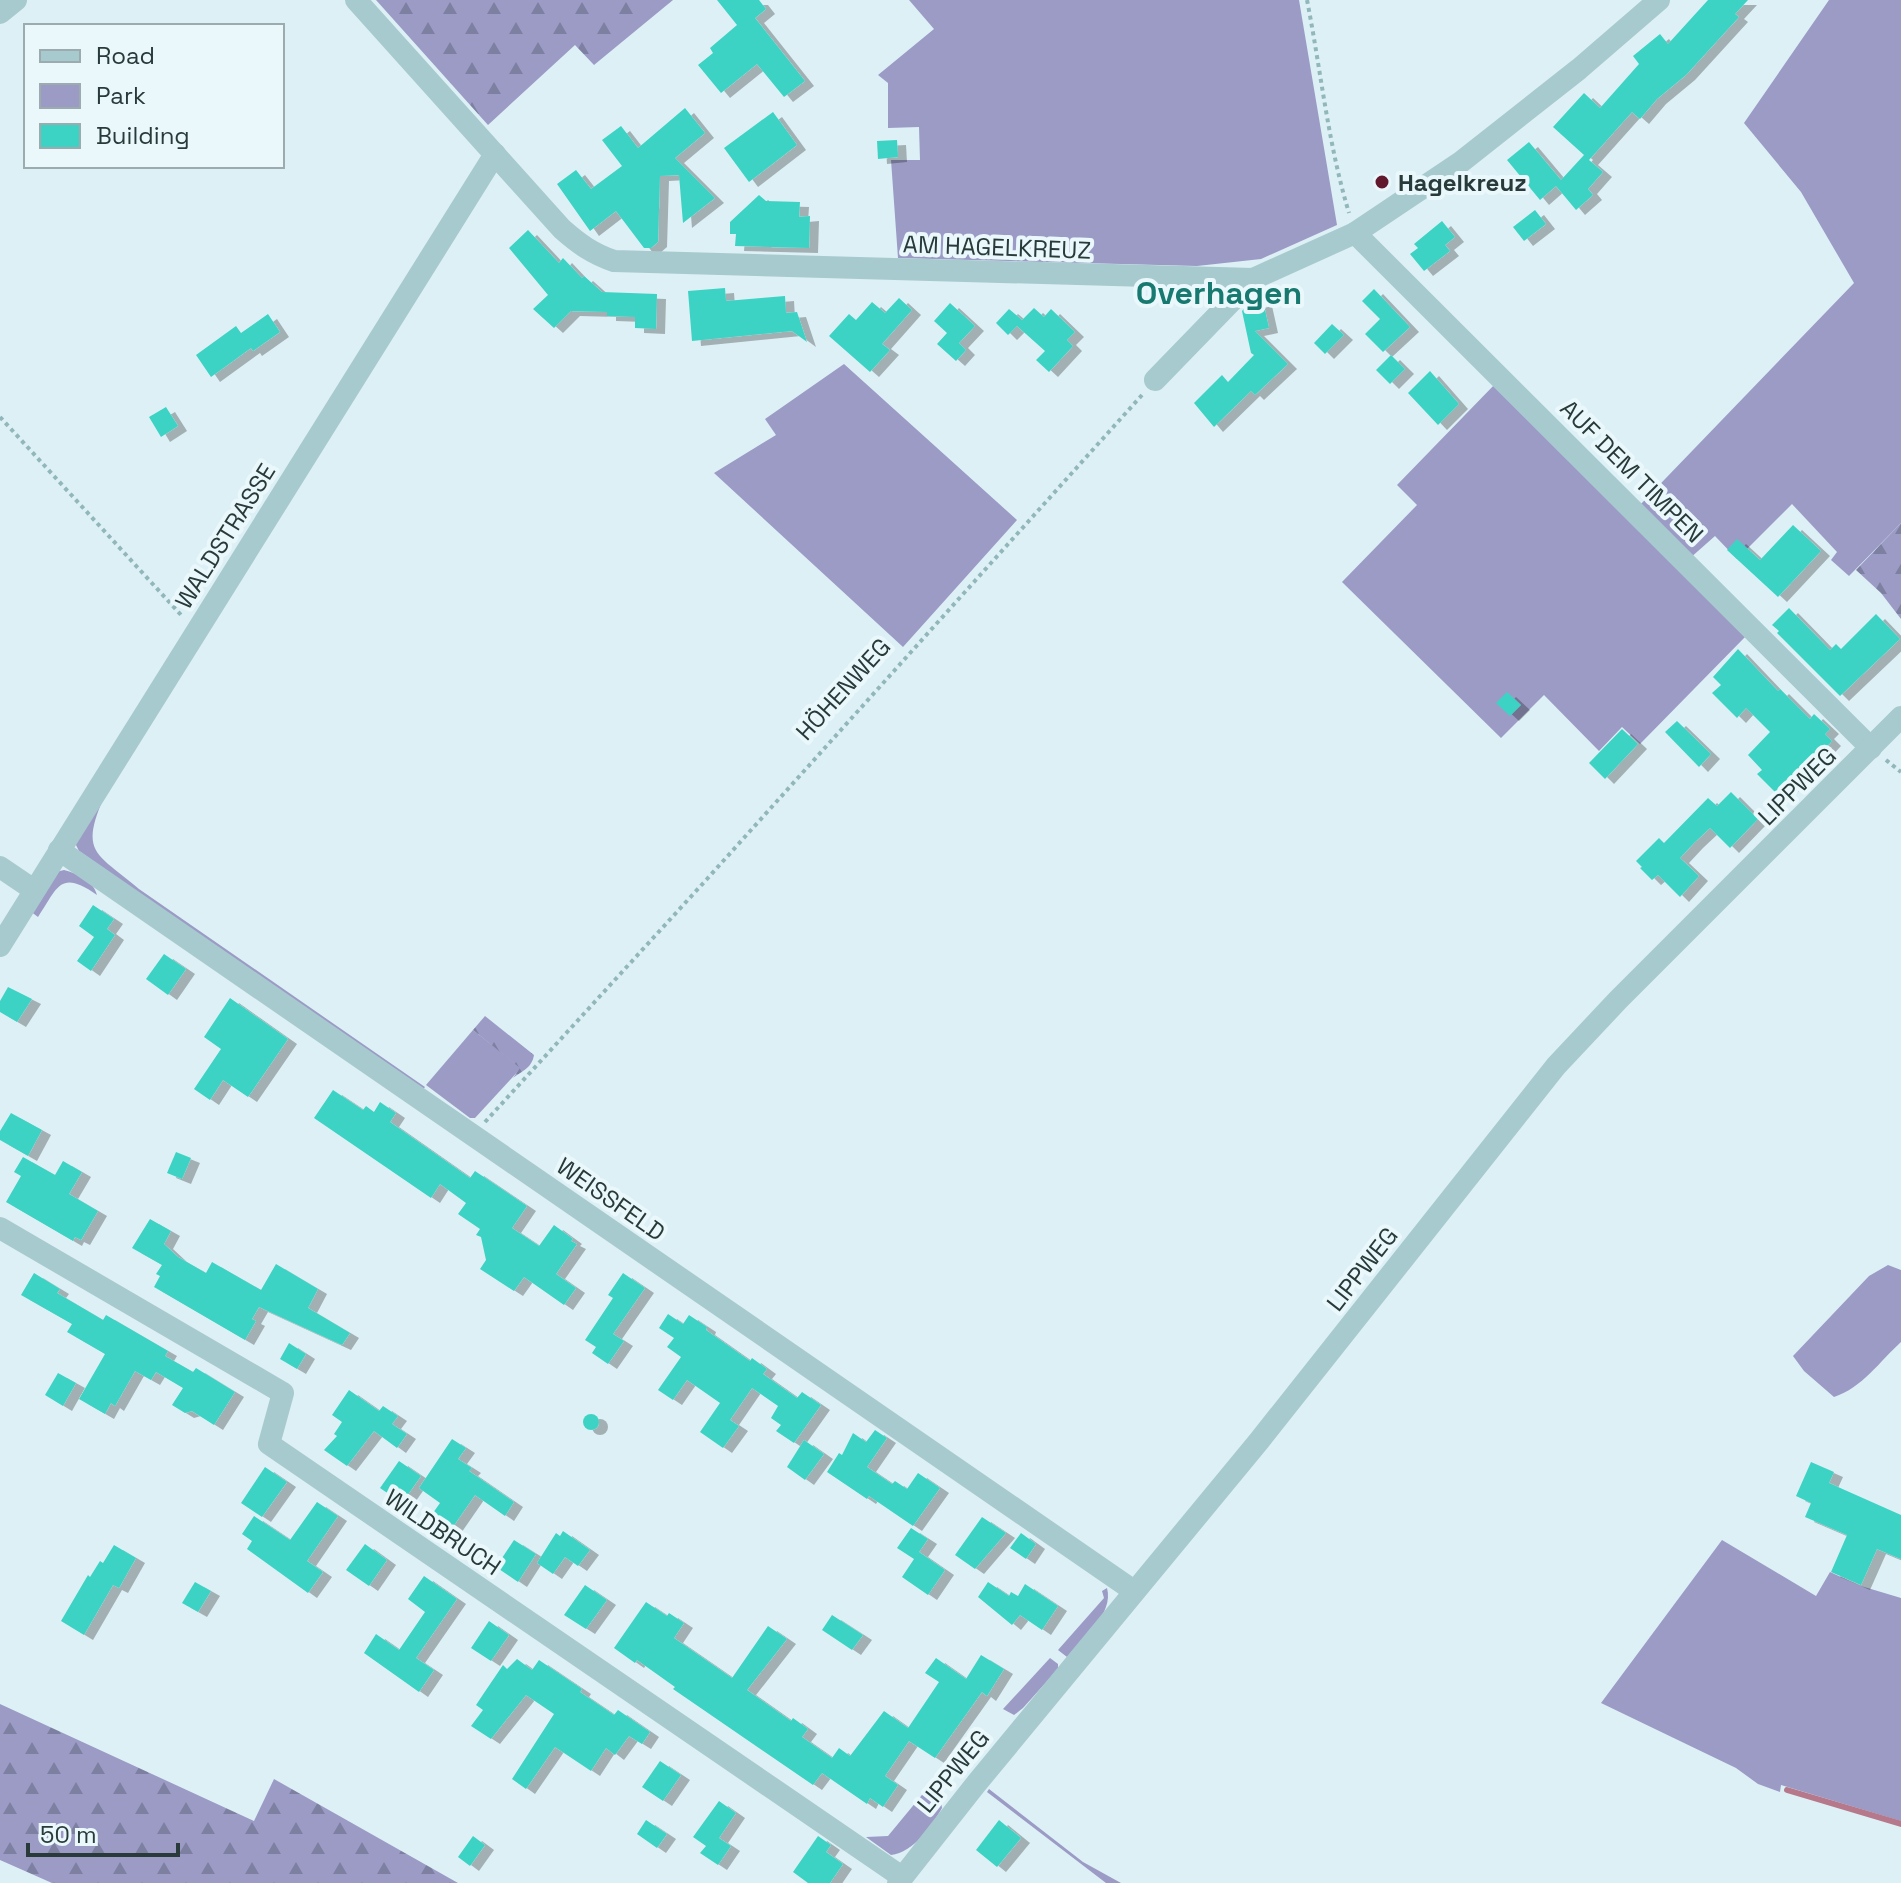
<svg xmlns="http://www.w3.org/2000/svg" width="1901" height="1883" font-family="'Space Grotesk',sans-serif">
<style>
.green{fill:#9b9bc6}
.forest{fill:url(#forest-firs)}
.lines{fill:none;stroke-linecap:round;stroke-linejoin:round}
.stream{stroke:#b6788b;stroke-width:6}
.building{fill:#3dd3c4;filter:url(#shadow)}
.path{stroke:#91b7bb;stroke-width:4;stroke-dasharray:4 4;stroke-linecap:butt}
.minor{stroke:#a7cacf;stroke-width:22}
.poi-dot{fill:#61192d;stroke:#eaf8fc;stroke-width:3}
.labels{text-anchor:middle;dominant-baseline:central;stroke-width:8;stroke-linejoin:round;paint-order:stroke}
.poi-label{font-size:24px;font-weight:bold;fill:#283b3a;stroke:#eaf8fc;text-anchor:start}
.street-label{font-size:24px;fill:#283b3a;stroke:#eaf8fc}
.district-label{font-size:32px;font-weight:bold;fill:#17796f;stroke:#eaf8fc}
</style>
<defs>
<pattern id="forest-firs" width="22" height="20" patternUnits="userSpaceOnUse" patternTransform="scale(2)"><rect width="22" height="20" fill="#9b9bc6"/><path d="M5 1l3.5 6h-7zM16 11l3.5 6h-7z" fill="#7e80a2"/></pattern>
<filter id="shadow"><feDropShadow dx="9" dy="5" stdDeviation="0" flood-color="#0004"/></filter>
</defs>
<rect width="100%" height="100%" fill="#ddf0f5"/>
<g class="green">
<path d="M909,0H1299L1337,225L1261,259L1197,266L898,258L891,160H920L919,127L888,128V83L878,75L934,29Z"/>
<path d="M1829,0H1901V523L1849,576L1831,560L1837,552L1792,504L1737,559L1715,536L1689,559L1639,506L1854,283L1801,192L1744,123Z"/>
<path d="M844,364L1017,520L903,647L714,473L776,435L765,419Z"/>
<path d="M1497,382L1746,636L1640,744L1622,727L1599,751L1544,695L1501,738L1342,582L1417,505L1397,485Z"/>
<path d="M104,797C79,854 97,853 139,889L425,1087L421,1092L79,851L75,843Z"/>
<path d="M64,870C78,874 93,880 97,895C60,869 58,887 38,917L30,911L56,872Z"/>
<path d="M473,1030L521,1068L475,1118H470L426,1085Z"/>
<path d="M1888,1265L1901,1270V1342C1880,1361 1862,1388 1834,1397L1804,1371L1793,1356L1869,1276Z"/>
<path d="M1722,1540L1816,1596L1830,1572L1861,1586L1901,1598V1821L1781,1785L1780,1792L1758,1784L1736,1768L1601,1703Z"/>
<path d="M1107,1588C1114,1614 1083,1638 1067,1657L1058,1650L1104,1598L1102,1591Z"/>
<path d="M1050,1658L1058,1664V1669L1023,1708L1014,1715L1003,1709Z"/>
<path d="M989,1789L1083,1862L1121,1883H1106L987,1792Z"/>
<path d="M926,1790L941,1801L942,1808C931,1827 914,1852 891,1855L866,1837L888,1836Z"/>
</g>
<g class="forest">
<path d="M376,0H673L594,65L575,45L488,125Z"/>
<path d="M1901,523V619L1881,593L1856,570Z"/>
<path d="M485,1016L534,1055C532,1068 522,1071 513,1078L520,1068L473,1030Z"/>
<path d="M0,1704L254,1821L274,1779L458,1883H52L0,1860Z"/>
</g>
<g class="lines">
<path class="stream" d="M1787,1790L1901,1824"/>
</g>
<g class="building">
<path d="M717,0H759L766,9L755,18L805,81L784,97L757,64L721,93L698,65L713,53L710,48L737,25Z"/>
<path d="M1708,0H1748L1735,14L1739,17L1686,75L1657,99L1640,119L1632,112L1589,160L1603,172L1588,189L1593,195L1576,210L1556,186L1540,200L1507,160L1529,142L1561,180L1584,155L1553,127L1584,93L1600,108L1639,64L1633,56L1660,34L1668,44Z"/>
<path d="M685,108L705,133L675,158L715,198L683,223L679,175L660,176L658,242L651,248H644L616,211L590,231L557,184L576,170L591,189L622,166L602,140L621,126L638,148Z"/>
<path d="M773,112L797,145L749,182L724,148Z"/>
<path d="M897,140L898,157L878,159L877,141Z"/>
<path d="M759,195L766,201L800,202L799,217L810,216L809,248L735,246L736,234H730V222Z"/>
<path d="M1535,210L1546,224L1524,241L1513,227Z"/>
<path d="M1442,221L1455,237L1445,245L1450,251L1424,271L1410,254L1418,248L1414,244Z"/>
<path d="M528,230L559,263L563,258L582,278L584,276L602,292L657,294L656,329L635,328V317L607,316V312L571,311L554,328L533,309L548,295L509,248Z"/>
<path d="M725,288L726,301L785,296L786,313L797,312L807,342L792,331L692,341L688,291Z"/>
<path d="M1374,289L1410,327L1383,352L1365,334L1380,319L1362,301Z"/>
<path d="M899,298L912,310L882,344L890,350L870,372L829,336L849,314L856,320L872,302L885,313Z"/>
<path d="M1263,301L1269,328L1255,331L1288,364L1255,395L1251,391L1214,427L1194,403L1222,375L1228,382L1254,355L1251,353L1242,311L1247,305Z"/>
<path d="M950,303L975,326L959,343L966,350L956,361L937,344L947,333L934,321Z"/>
<path d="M1034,308L1044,317L1051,309L1075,332L1067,340L1073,346L1049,372L1036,360L1045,351L1017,326L1008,335L996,323L1009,309L1022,320Z"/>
<path d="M268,314L280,332L253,351L251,348L211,377L196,355L236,326L241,333Z"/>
<path d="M1332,324L1344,335L1325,354L1314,343Z"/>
<path d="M1391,355L1405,369L1390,384L1376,370Z"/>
<path d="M1430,371L1459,404L1438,425L1408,393Z"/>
<path d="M166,407L178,426L161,437L149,417Z"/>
<path d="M1793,525L1821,551L1778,597L1727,550L1737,539L1760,560Z"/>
<path d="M1789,608L1830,650L1836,644L1841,649L1876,614L1900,639L1840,696L1777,633L1779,631L1772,625Z"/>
<path d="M1738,649L1778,691L1780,689L1810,719L1814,714L1830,729L1825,734L1832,741L1780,797L1757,774L1762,770L1748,755L1770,732L1746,708L1737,718L1712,693L1721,685L1713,677Z"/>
<path d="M1507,692L1521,705L1510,716L1496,703Z"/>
<path d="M1677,721L1711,754L1699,767L1665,732Z"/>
<path d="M1622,729L1638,744L1605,779L1589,763Z"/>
<path d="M1731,792L1758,819L1730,848L1710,828L1694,843L1680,858L1699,876L1680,897L1658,875L1652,880L1640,868L1642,867L1636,861L1659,838L1664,843L1708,798L1717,806Z"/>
<path d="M93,905L114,919L107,929L115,935L91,971L77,961L94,937L79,926Z"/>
<path d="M164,954L186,969L168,995L146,979Z"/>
<path d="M8,987L32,999L17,1022L0,1012V1001Z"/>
<path d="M230,998L288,1039L248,1097L223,1080L210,1100L194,1089L221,1049L204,1037Z"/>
<path d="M333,1090L363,1110L366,1106L374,1112L380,1102L396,1113L390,1122L470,1178L475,1171L527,1206L512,1228L539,1246L554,1225L573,1239L571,1241L577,1244L556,1274L576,1288L564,1305L524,1277L514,1291L480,1269L486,1260L481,1237L476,1235L480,1229L458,1214L466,1203L440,1184L431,1198L314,1118Z"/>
<path d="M11,1113L42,1130L28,1156L0,1140V1131Z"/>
<path d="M176,1152L191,1158L182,1179L167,1173Z"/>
<path d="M23,1157L55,1175L63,1161L82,1172L69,1194L98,1211L81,1240L75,1237L73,1241L6,1202L21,1176L14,1172Z"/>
<path d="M150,1219L171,1231L164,1244L178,1257L206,1273L212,1262L261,1290L276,1264L318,1289L308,1308L350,1333L342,1345L259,1307L252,1319L256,1321L245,1340L154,1287L160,1276L156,1274L162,1265L132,1248Z"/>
<path d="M34,1273L60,1289L57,1293L103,1320L106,1315L168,1351L165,1356L193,1372L196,1368L235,1392L214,1425L192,1411L185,1413L172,1405L183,1388L156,1372L151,1380L135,1371L115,1406L111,1403L105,1414L79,1399L105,1354L67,1332L72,1324L21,1295Z"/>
<path d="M623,1273L645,1288L613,1334L624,1341L608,1364L592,1353L596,1347L585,1340L613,1298L608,1295Z"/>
<path d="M668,1314L683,1324L689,1315L707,1327L706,1330L750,1361L752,1358L767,1369L763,1374L797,1398L802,1392L821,1405L794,1443L776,1431L781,1425L771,1418L778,1406L752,1388L730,1420L739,1426L723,1448L700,1432L720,1403L687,1380L673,1400L658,1390L681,1357L667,1347L674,1338L659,1328Z"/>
<path d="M289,1343L306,1354L297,1369L280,1359Z"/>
<path d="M58,1373L76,1383L63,1406L45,1395Z"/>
<path d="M349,1390L379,1411L383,1406L398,1416L392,1424L407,1434L397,1448L374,1431L347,1466L324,1450L337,1436L334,1434L342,1422L332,1415Z"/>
<circle cx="591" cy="1422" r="8"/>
<path d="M875,1430L887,1438L867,1467L892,1484L895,1481L907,1489L918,1473L940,1488L913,1526L869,1496L867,1499L827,1472L839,1453L842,1455L853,1433L866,1442Z"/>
<path d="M452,1439L466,1448L458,1459L472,1468L469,1471L514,1502L505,1516L475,1495L448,1534L428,1520L440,1503L419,1488Z"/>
<path d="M804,1440L824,1454L805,1480L787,1467Z"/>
<path d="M399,1461L421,1476L402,1503L380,1488Z"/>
<path d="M1811,1462L1834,1472L1829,1483L1901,1515V1559L1877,1549L1861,1585L1831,1572L1847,1535L1805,1517L1811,1503L1796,1496Z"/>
<path d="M265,1467L287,1482L262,1517L241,1503Z"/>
<path d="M317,1502L338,1516L307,1561L323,1572L308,1593L247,1549L252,1541L242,1534L254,1516L290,1540Z"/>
<path d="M982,1517L1006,1533L975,1569L955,1555Z"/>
<path d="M911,1528L928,1539L919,1552L945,1570L928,1595L902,1577L914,1559L897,1548Z"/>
<path d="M563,1531L590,1550L578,1566L565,1557L553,1574L537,1563L556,1533L560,1536Z"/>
<path d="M1021,1533L1036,1544L1026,1559L1010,1548Z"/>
<path d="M514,1540L536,1554L518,1582L496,1567Z"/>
<path d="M365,1544L387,1560L369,1586L346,1570Z"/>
<path d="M114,1545L136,1558L119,1588L113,1585L84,1635L61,1621L88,1575L90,1577L100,1561L103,1563Z"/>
<path d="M424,1576L457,1599L416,1658L434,1670L419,1692L364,1653L376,1634L399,1650L425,1612L408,1599Z"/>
<path d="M195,1582L211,1591L198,1612L182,1603Z"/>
<path d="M988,1582L1009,1596L1011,1592L1018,1596L1025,1584L1058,1606L1042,1630L1020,1615L1012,1625L978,1597Z"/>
<path d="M585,1585L607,1600L586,1629L564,1615Z"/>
<path d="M646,1602L667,1616L669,1613L684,1623L674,1638L732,1678L768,1626L787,1639L747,1690L791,1721L793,1718L808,1729L802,1737L832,1758L839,1748L850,1756L884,1711L908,1728L939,1682L925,1673L936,1658L966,1679L981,1655L1004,1669L987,1696L982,1692L935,1758L909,1741L885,1776L898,1785L883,1807L870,1798L867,1804L822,1773L813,1785L673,1689L675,1687L637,1660L635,1663L614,1648Z"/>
<path d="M832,1615L863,1635L852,1650L822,1630Z"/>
<path d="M489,1621L509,1635L491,1661L471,1648Z"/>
<path d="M517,1659L532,1670L539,1660L582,1689L580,1692L614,1715L618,1710L650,1732L642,1744L629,1736L615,1755L606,1748L591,1771L555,1747L526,1789L512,1779L554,1714L526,1695L491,1739L471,1726L483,1710L476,1705L484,1693L503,1665L507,1669Z"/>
<path d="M660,1761L681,1775L663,1801L642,1787Z"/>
<path d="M719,1801L736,1813L719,1838L731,1846L718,1865L700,1853L706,1846L693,1837Z"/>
<path d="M646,1820L667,1834L657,1848L637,1834Z"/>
<path d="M999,1820L1021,1838L997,1867L976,1850Z"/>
<path d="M473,1836L485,1845L470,1866L458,1857Z"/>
<path d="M818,1836L831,1845L826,1852L843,1864L830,1883H808L793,1872Z"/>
</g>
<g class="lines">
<g class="path">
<path d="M1307,0C1321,71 1328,144 1349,213"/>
<path d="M0,417L182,616"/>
<path d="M1886,760L1901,772"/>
<path d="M485,1122L707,879L1142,395"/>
</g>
<g class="minor">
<path d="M356,0L562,229C579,244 593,254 614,261L1253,279L1355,233L1461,162L1579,69L1659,0"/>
<path d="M0,13L16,0"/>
<path d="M1355,233L1871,748"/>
<path d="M1155,380L1253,279"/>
<path d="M59,850L1134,1591"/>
<path d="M0,867L34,890"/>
<path d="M0,946L495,154"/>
<path d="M0,1228L283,1393L269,1444L902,1877"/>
<path d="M898,1883L976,1784L1259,1441L1556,1066L1618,1000L1901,717"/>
</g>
</g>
<circle class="poi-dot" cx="1382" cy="182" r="8"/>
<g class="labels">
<g class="poi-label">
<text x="1398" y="182">Hagelkreuz</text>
</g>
<g class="street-label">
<text transform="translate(997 247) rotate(2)">AM HAGELKREUZ</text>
<text transform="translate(1632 471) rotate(45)">AUF DEM TIMPEN</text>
<text transform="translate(225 536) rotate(-58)">WALDSTRASSE</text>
<text transform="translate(843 689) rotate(-48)">HÖHENWEG</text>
<text transform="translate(1797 786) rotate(-45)">LIPPWEG</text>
<text transform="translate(611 1199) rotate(35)">WEISSFELD</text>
<text transform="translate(1362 1269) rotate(-52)">LIPPWEG</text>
<text transform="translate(443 1532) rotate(34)">WILDBRUCH</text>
<text transform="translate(953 1771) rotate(-51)">LIPPWEG</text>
</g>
<g class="district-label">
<text x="1219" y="293">Overhagen</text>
</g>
</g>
<rect x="24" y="24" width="260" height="144" fill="#eaf8fc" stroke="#9cacae" stroke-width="2"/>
<rect x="40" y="50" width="40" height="12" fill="#a7cacf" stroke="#9cacae" stroke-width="2"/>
<text x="96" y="64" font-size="24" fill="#283b3a">Road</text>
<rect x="40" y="84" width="40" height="24" fill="#9b9bc6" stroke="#9cacae" stroke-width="2"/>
<text x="96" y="104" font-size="24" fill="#283b3a">Park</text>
<rect x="40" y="124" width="40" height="24" fill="#3dd3c4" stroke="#9cacae" stroke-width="2"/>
<text x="96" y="144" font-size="24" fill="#283b3a">Building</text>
<path d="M28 1843v12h150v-12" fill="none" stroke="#283b3a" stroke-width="4"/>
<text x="40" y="1843" font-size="24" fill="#283b3a" stroke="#eaf8fc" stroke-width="6" paint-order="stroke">50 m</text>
</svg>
